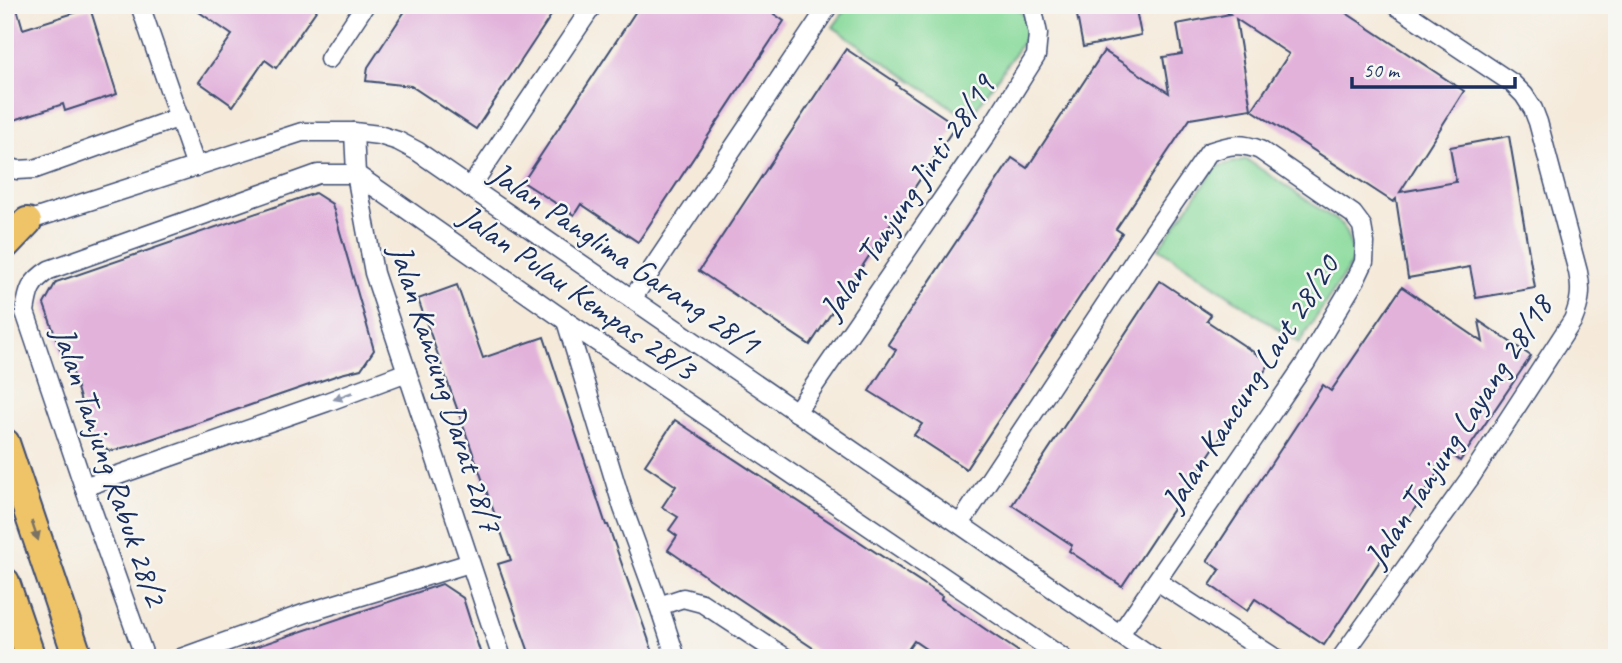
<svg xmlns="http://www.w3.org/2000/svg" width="1622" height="663" font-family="Caveat,sans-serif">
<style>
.green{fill:#89da9b;stroke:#52847c;stroke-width:2}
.building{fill:#e2b2db}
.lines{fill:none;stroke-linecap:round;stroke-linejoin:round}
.minor-casing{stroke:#3c4b71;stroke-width:21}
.primary-casing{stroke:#3c4b71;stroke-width:32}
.minor{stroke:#fff;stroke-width:18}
.primary{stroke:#efc469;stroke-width:28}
.oneway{fill:#8d97ae}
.oneway2{fill:#7a7263}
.labels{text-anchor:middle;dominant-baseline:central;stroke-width:5;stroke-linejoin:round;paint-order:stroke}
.street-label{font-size:33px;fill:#1b2f5e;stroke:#f6f6f2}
</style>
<rect width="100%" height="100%" fill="#f6f6f2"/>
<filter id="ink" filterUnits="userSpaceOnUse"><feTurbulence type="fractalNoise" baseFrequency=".0143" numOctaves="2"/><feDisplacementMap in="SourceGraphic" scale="14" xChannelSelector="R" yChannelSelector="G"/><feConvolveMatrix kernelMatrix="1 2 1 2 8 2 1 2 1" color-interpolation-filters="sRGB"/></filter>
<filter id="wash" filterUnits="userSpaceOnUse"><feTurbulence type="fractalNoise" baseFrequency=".00686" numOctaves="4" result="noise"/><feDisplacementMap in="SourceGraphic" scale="28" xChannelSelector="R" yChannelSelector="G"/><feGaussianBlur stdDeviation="1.57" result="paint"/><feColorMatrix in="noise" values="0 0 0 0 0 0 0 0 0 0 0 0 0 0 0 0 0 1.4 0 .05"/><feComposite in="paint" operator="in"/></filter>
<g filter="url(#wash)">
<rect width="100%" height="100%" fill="#f5eada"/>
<g class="green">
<path d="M849,5H1010L1023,14L1028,34L969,119L833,27Z"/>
<path d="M1246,159L1343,225L1355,258L1299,343L1159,248L1216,167Z"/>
</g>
<g id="blocks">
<g class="building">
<path d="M5,5H16L23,29L90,8L117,94L65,111L63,104L5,123Z"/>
<path d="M189,5H320L276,68L265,60L233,106L199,82L232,35Z"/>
<path d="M409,5H558L476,129L411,86L366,81L368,67Z"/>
<path d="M640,5H761L784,21L638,242L581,204L574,215L523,182Z"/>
<path d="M1075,5H1135L1141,35L1083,47Z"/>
<path d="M1216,5H1334L1464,91L1400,192L1456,182L1450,147L1509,136L1535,288L1476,298L1470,267L1408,278L1396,199L1393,202L1252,110L1289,54L1236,19L1251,109L1190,119L1116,229L1122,233L966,469L914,435L922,424L869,391L896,350L888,344L1012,158L1027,168L1104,51L1169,93L1163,57L1182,54L1177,24L1230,14Z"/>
<path d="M846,49L897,83L896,85L956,125L810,345L699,271Z"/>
<path d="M315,193L332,204L374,350L361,369L341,374L134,445L110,451L92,440L70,364L66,366L44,304L56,282Z"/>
<path d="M1160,281L1211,315L1207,321L1270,363L1122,586L1069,551L1072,545L1012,505Z"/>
<path d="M457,285L483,358L544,337L606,525H608L655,658H531L498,564L511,560L418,299Z"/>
<path d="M1402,287L1483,342L1479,321L1531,356L1460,461L1451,454L1324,645L1255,599L1247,611L1210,585L1220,570L1207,561L1323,385L1331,391Z"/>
<path d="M675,420L942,596L941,599L1028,658H939L914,641L902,658H828L732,594L668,550L677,536L669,530L678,517L662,507L676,486L645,465Z"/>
<path d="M442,584L463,598L482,658H232L231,655Z"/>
</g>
</g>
</g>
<g filter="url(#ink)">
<use href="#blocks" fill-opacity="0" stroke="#3c4b71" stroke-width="2"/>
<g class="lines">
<defs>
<g id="minor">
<path d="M140,5L196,167"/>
<path d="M329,59L365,5"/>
<path d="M354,132L356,174L374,273L502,658"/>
<path d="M5,165L17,170L35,169L180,117"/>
<path d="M470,188L593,5"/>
<path d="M18,224L302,132H354L379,135L398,141L417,151L1154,658"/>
<path d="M632,299L829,5"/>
<path d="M566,321L623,508L659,606L676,658"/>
<path d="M796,412L985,137L1024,75L1036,56L1038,34L1032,5"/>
<path d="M84,487L327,402L407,372"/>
<path d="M960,524L1144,246L1209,152C1229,145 1240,142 1260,150L1353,214L1362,226L1365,243L1364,262L1356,279L1305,364L1120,634"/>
<path d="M1157,581L1275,658"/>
<path d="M659,606L683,598L702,603L786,658"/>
<path d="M145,658L84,487L25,312C28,291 30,282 49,270L318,174H356L566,321L1063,658"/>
<path d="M181,658L309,612L470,563"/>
<path d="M1341,658L1470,478L1573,320C1580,303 1582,290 1578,272L1538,122L1533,109L1524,95L1512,83L1395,5"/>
</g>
<g id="primary">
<path d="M5,245L27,222"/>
<path d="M5,443L78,658"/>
<path d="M5,582L31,658"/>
</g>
</defs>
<use href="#minor" class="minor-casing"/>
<use href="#primary" class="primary-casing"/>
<use href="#minor" class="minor"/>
<use href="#primary" class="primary"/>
</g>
<defs><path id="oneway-solid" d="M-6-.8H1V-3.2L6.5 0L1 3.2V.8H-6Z" transform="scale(1.75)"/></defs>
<use class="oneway" href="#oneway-solid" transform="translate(343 396) rotate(159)"/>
<use class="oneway2" href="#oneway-solid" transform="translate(35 531) rotate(71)"/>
</g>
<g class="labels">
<g class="street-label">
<text transform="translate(907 197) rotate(-56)">Jalan Tanjung Jinti 28/19</text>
<text transform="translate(625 258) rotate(34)">Jalan Panglima Garang 28/1</text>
<text transform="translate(578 292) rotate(35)">Jalan Pulau Kempas 28/3</text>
<text transform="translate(1250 383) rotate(-57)">Jalan Kancung Laut 28/20</text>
<text transform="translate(446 388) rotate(72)">Jalan Kancung Darat 28/7</text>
<text transform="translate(1458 431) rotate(-57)">Jalan Tanjung Layang 28/18</text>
<text transform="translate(110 466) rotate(71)">Jalan Tanjung Rabuk 28/2</text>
</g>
</g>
<rect width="1622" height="663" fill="none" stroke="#f6f6f2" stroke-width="28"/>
<path d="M1352 77v10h163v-10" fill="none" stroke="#1b2f5e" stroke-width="3.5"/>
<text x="1363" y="77" font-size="21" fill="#1b2f5e" stroke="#f6f6f2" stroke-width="5" paint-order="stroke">50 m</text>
</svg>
